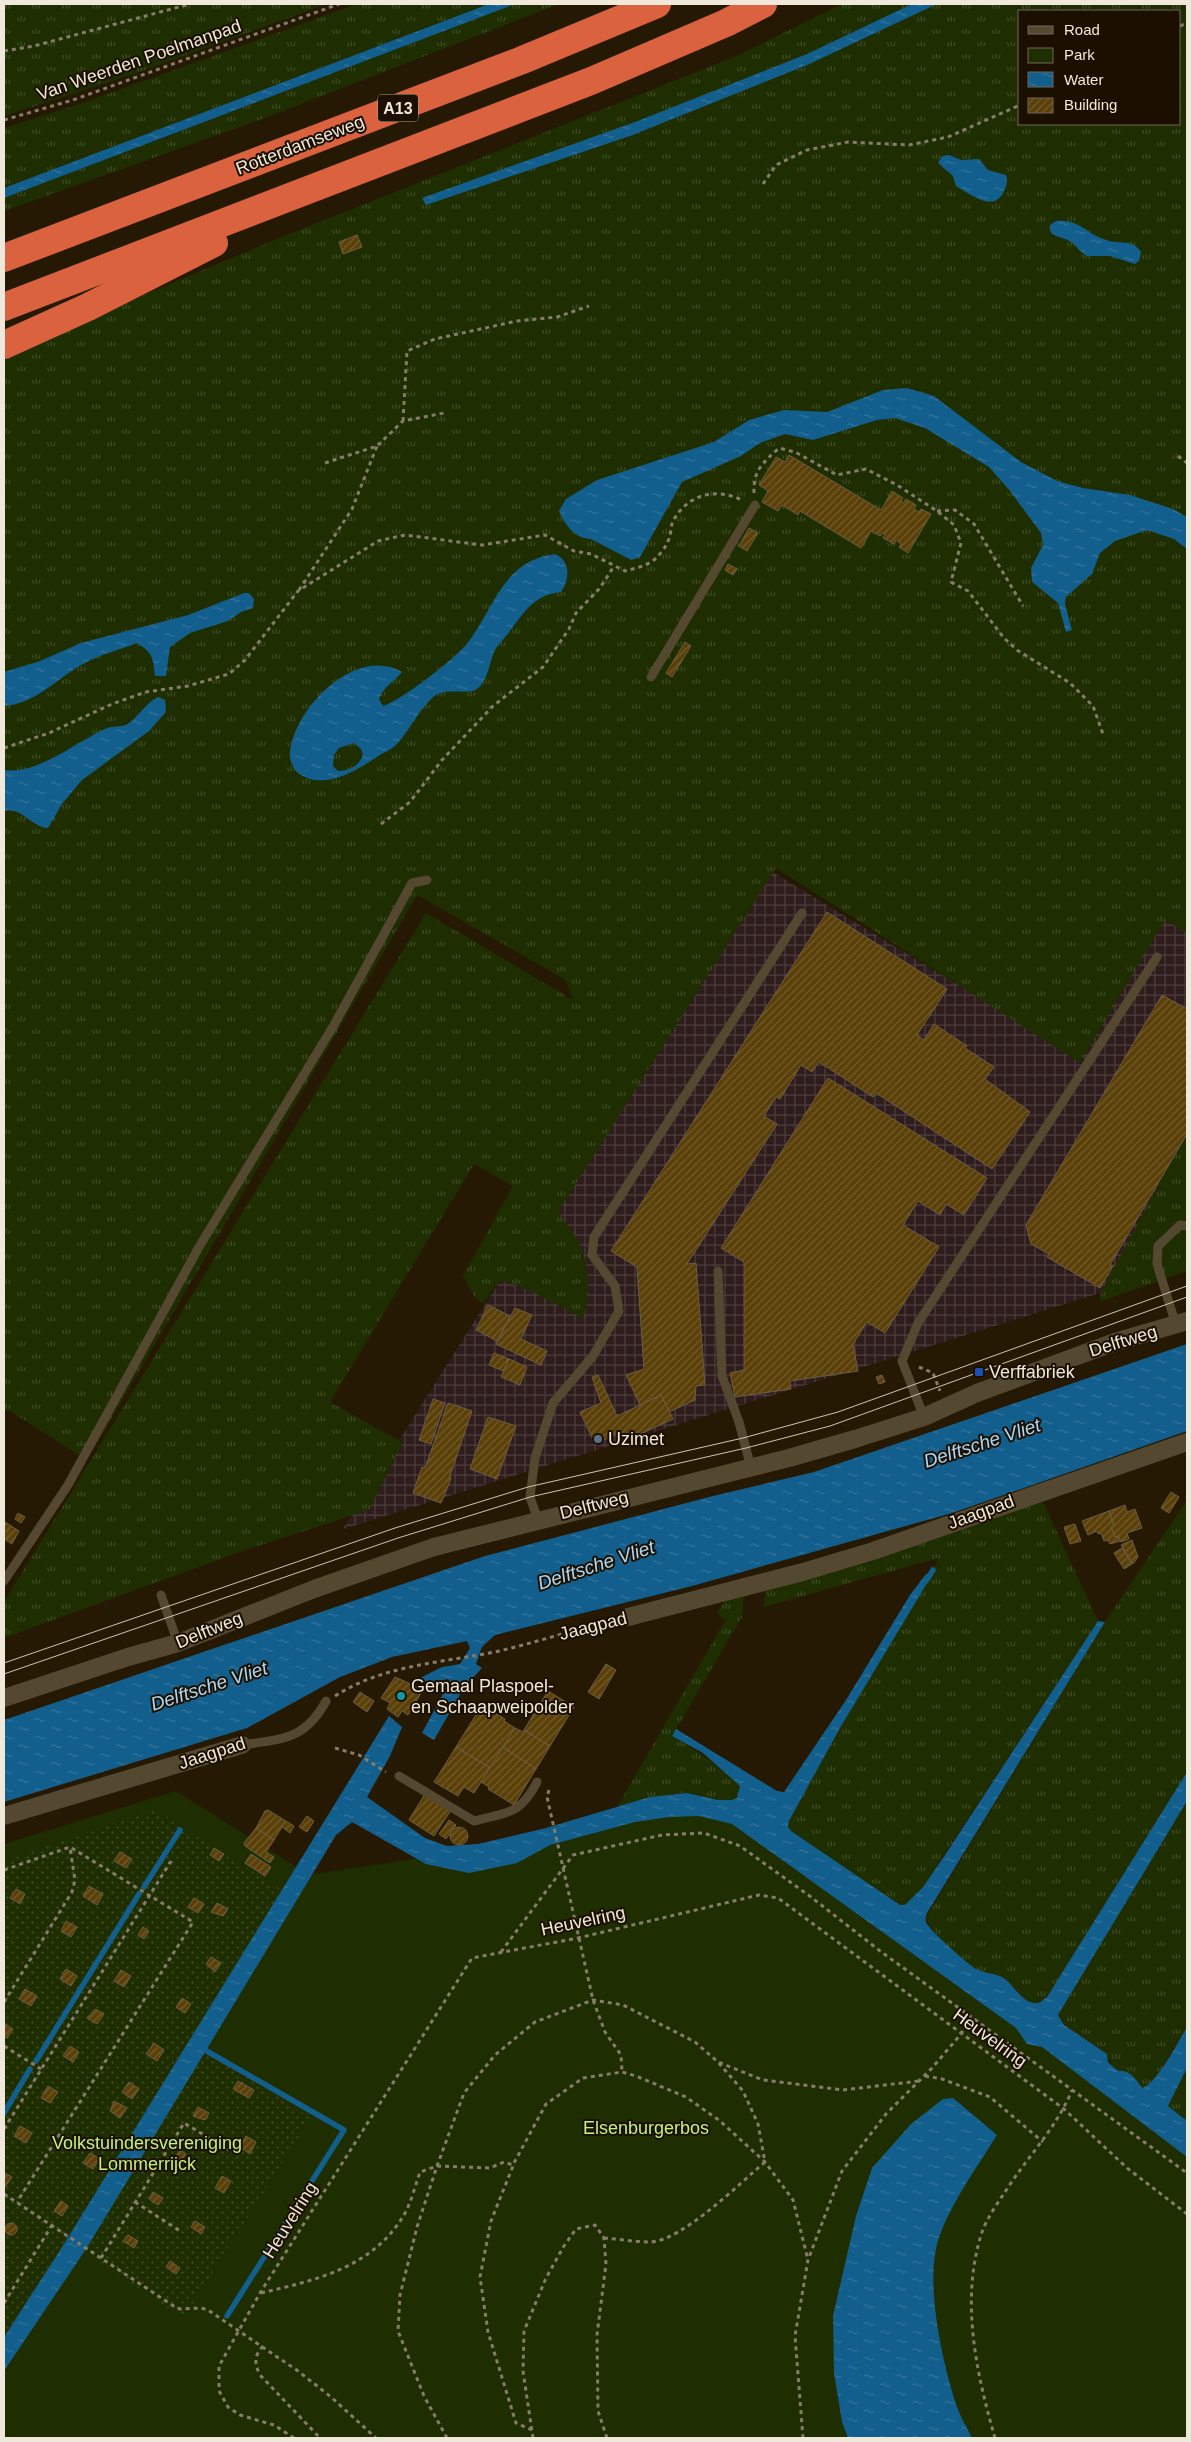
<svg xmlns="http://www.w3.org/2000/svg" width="1191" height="2442" font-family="Arial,sans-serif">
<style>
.industrial{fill:url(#industrial-grid)}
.grass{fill:url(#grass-tufts);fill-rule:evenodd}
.park{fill:#1e2e00}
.garden{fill:url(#garden-dots)}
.water{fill:url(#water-ripples);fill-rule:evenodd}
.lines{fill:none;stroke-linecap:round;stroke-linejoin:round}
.stream{stroke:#125e8c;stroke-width:5.5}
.building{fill:url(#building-hatch);stroke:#6b5d44}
.path{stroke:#867c6b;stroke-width:3;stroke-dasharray:4 4;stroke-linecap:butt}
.service{stroke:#554830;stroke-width:9}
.minor{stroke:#554830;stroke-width:18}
.motorway{stroke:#db623e;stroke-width:28}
.tram{stroke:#cec5b7;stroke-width:1}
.transit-dot{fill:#1a4fb4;stroke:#1b1000;stroke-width:2}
.service-dot{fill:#5c6f8a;stroke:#1b1000;stroke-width:2}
.culture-dot{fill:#0f9aa8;stroke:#1b1000;stroke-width:2}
.labels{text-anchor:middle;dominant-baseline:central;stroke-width:4;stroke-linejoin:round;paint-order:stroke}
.shield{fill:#1b1000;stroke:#b0a799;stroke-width:1}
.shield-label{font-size:16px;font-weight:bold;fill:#f0e8db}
.street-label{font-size:18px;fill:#f0e8db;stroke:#1b1000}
.poi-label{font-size:18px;fill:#f0e8db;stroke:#1b1000;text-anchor:start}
.park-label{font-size:18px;fill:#c3f27a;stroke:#1b1000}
.water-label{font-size:19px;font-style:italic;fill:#acd6f6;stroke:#1b1000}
</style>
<defs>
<pattern id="industrial-grid" width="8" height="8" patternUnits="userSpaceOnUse" patternTransform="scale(1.25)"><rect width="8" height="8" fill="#2f1c1d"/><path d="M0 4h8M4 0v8" fill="none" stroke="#4d3d3d"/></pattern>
<pattern id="grass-tufts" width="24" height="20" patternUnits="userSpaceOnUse" patternTransform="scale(1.25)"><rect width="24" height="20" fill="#1e2e00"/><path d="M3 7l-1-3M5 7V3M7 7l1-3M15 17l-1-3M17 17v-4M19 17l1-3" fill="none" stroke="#3f4c25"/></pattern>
<pattern id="garden-dots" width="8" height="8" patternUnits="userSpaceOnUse" patternTransform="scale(1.25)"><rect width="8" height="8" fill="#1e2e00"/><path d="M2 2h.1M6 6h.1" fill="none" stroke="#3f4c25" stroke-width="1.8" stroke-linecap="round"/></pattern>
<pattern id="water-ripples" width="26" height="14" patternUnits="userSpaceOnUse" patternTransform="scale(1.25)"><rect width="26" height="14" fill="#125e8c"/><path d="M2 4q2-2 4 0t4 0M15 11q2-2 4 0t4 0" fill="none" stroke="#35759c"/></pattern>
<pattern id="building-hatch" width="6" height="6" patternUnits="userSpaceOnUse" patternTransform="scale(1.25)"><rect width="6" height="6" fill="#5a4008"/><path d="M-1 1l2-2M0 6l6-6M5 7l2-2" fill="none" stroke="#725c2b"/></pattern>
</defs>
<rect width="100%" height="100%" fill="#251903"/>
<path class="industrial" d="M766,868L1072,1054L1164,904L1187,917V1266L343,1529L553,1197Z"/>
<g class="grass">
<path d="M4,4H327L137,73L4,116Z"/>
<path d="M357,4H489L4,188V128L77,105Z"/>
<path d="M515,4H559L262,119L4,211V198Z"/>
<path d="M842,4H1187V933L1165,920L1080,1063L776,868L558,1212C565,1221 572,1231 578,1241C590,1262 591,1297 583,1318C570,1312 509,1277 500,1282C493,1285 491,1297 482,1303L474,1296L463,1276L513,1186L474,1164L330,1402L403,1443L369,1510L242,1551L4,1638V1602L426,913L573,1000L566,980L417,895L93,1450L85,1445L79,1455L13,1413L4,1409V358L77,323L277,239L739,55ZM1020,11H1180V124H1020Z"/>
<path d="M1187,1132V1271L1099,1302L1102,1290Z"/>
<path d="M1187,1500V1772L1047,1997C1043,2000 1040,2004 1034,2003C1020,2000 1014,1987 1004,1979C997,1972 984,1974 975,1969C964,1961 926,1929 926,1917L1105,1622Z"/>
<path d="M1043,1502L1098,1621L923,1887L905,1905H900L791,1831L788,1827L789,1821L840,1728L932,1575L938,1558L764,1607L765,1588Z"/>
<path d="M744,1594L742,1617L672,1736C698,1751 719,1765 740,1786L737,1798C722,1806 703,1794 687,1793C672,1792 635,1803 617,1807L725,1621L717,1613L725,1600Z"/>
<path d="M1187,1801V2027L1157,2076L1147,2087L1142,2088C1129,2079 1110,2070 1107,2054L1064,2025L1058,2015Z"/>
<path d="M1187,2068V2121L1168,2106Z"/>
</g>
<path class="park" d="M176,1791L309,1875L472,1850L630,1815L726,1808L1187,2142V2438H4V1844Z"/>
<path class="garden" d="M154,1809L282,1890L187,2044L203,2053L205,2050L311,2118L183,2319L67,2239L4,2337V1861Z"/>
<g class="water">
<path d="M489,4H515L4,198V188Z"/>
<path d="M912,4H937L807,65L630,136L426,205L422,198L635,122L807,54Z"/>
<path d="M949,155L961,160L979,159L988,170L1006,175C1008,181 1007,185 1004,191C994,214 970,194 956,186L953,176L938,163L942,156Z"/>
<path d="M1056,221C1080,219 1086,234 1106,240C1120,245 1132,238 1141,252L1139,261L1135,264L1110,256H1087C1080,252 1077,246 1071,242C1062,236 1048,238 1050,225Z"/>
<path d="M907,388L934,396L1021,462L1057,481L1083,488L1130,495L1173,509L1187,517V549L1174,539L1147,530L1115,541L1100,553L1092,574L1066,597L1065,604L1072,630L1066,632L1058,603L1032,582L1031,568L1043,545L1041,533L1010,491L989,467L925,428L895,418L877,420L813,440L785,434L760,443L741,456L682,482L640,557L631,560L591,539C575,539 565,525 559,511L566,499L597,480L714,442L749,420L784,410L827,412L883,390Z"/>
<path d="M555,554C571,561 570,579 561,592C534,595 525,611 510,631C505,638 497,645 494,652C489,664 488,681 477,689C469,695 448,688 436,695C421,705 409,732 396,745C392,749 385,752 380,755C357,770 324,792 298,773C293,769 289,759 290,753C294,708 356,645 402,672C392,684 386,684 379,699L383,706C402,700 453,660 466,645C495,609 501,561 555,554ZM354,743L361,749L363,755C358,767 350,770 338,771L333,766L334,755L339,748Z"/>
<path d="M244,593H249L254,599L253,608L241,612L228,621L190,633L170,647L166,676H155C153,658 153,653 137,643C120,650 101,654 85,663C58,677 36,704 4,706V672L40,661L81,643L188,615Z"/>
<path d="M158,697L165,700L166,712L149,731L82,780L62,804L48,828C31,827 21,806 4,811V770C38,775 77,741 107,728C112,726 120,727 126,725C137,719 145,703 158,697Z"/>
<path d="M1187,1344V1431L952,1513L692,1586L495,1635L482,1647L476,1664L482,1668L465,1686L434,1740L422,1733L450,1681L448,1679L428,1683L420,1678L442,1667L460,1664L470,1648L467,1641L392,1657L340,1677L247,1728L4,1802V1720L485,1556L713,1496L814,1472Z"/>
<path d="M926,1574L932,1575L840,1728L789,1821L788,1827L791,1831L900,1905H905L923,1887L945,1855L1098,1621L1105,1622L932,1905C929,1910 924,1916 926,1922C928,1929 969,1965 976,1969C984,1973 994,1973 1002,1977C1014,1984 1019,2000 1034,2003C1040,2004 1043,2000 1047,1997L1187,1772V1801L1058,2015L1064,2025L1107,2054L1108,2062L1118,2071C1129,2069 1136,2079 1142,2088C1156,2085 1179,2040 1187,2027V2068L1168,2106L1187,2121V2157L1042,2047L1027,2044L1016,2028L732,1824L699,1816L669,1817L635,1822L550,1845L517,1863L469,1873L426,1864L352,1822L336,1835L88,2246L4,2371V2337L64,2244L389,1716L402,1727L390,1756L367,1797L425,1838L447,1846L478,1844L546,1828L650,1797L687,1793L718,1800H732L737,1798L740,1786L703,1753L672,1736L676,1729L777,1791L784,1792L846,1700L910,1595Z"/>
<path d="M953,2098L997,2135C978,2166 943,2214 936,2249C927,2293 943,2365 957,2407C961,2418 967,2428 972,2438H848L842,2422L834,2373L833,2316L856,2216L872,2168L911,2124L943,2099Z"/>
</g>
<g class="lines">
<g class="stream">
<path d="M926,1581L933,1570"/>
<path d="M144,1887L180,1830"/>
<path d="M205,2050L344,2130L227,2316"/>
<path d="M36,2061L139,1894"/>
<path d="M4,2113L30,2069"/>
</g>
</g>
<g class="building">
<path d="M357,235L362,247L343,254L339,242Z"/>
<path d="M789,455L881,510L892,491L903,498L901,501L904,503L906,499L916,505L914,509L919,512L921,509L931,514L908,553L899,547L901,544L896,540L894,544L883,538L885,534L883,533L880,536L871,531L861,548L800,511L798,515L782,505L778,511L762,502L768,491L759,485L776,457L785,462Z"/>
<path d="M749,528L758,533L747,551L739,546Z"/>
<path d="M728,564L737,569L733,575L725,570Z"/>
<path d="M685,642L691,646L672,677L666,673Z"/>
<path d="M827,912L947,989L917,1035L924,1040L934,1024L967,1046L965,1048L994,1067L985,1079L1030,1112L992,1169L876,1093L873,1097L819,1062L812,1072L801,1065L780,1099L776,1097L764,1116L777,1124L687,1264L696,1263L705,1385L696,1386L695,1400L669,1412L661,1395L640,1405L626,1375L644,1369L637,1267L611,1251Z"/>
<path d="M1162,995L1187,1009V1134L1110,1265L1113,1266L1100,1288L1047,1257L1049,1254L1031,1244L1026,1225Z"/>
<path d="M828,1078L987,1178L964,1215L946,1204L940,1215L918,1201L903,1225L939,1247L885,1333L867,1322L853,1344L858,1371L790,1381L791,1389L735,1397L730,1373L744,1370V1262L721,1248Z"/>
<path d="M488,1305L510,1316L497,1341L476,1330Z"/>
<path d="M515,1308L532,1315L521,1339L547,1351L541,1365L496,1344Z"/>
<path d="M494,1353L509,1359L503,1371L489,1365Z"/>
<path d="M509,1359L527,1367L520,1385L501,1377Z"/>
<path d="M598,1375L617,1416L661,1395L673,1419L625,1441L621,1432L595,1444L580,1412L601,1403L592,1377Z"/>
<path d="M882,1375L885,1382L879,1384L876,1377Z"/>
<path d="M433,1399L445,1403L431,1444L419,1440Z"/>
<path d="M448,1403L472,1411L450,1476L451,1479L441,1503L413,1493L422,1467L425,1468Z"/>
<path d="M488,1417L516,1426L497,1479L470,1469Z"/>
<path d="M1171,1492L1179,1497L1169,1513L1161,1508Z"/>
<path d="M1125,1505L1127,1512L1135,1509L1142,1528L1127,1533L1129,1539L1121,1542L1118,1536L1115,1537L1111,1527L1114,1525L1109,1511Z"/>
<path d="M1109,1511L1114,1525L1111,1527L1115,1537L1118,1536L1120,1541L1110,1544L1108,1540L1104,1541L1101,1533L1098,1534L1097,1531L1088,1535L1082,1521Z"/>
<path d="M18,1513L25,1517L21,1523L15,1519Z"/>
<path d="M5,1522L19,1531L12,1544L4,1539Z"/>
<path d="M1075,1524L1081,1541L1070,1544L1064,1527Z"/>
<path d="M1132,1540L1138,1557L1133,1564L1121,1545Z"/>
<path d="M1122,1548L1132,1564L1124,1569L1114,1553Z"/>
<path d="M606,1664L616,1670L599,1699L588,1692Z"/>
<path d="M395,1677L417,1687L415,1690L421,1693L408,1715L402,1711L398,1717L387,1709L390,1703L381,1698Z"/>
<path d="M548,1691L574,1707L550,1746L524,1730Z"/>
<path d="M360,1692L374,1701L367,1712L353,1702Z"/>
<path d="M482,1705L505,1719L504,1721L515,1728L490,1768L456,1747Z"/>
<path d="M515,1728L523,1732L524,1730L550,1746L536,1769L503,1747Z"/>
<path d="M456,1747L490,1768L474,1793L464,1787L458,1796L434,1782Z"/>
<path d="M503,1747L536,1769L514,1805L488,1789L489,1787L481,1782Z"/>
<path d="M425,1794L451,1810L434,1836L409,1820Z"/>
<path d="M268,1810L294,1826L290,1833L282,1827L274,1840L256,1828L265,1811Z"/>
<path d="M307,1816L314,1821L307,1832L299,1827Z"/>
<path d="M449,1820L456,1825L446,1839L439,1834Z"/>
<circle cx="459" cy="1836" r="9"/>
<path d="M256,1828L274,1840L266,1852L274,1857L270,1863L245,1846L244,1843Z"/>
<path d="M214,1848L224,1854L219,1861L210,1855Z"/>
<path d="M120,1852L132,1859L126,1868L114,1861Z"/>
<path d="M251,1854L271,1867L265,1876L245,1863Z"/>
<path d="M89,1886L103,1894L97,1905L83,1896Z"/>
<path d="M16,1889L25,1894L20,1904L10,1898Z"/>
<path d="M194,1898L204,1904L198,1913L188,1907Z"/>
<path d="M217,1903L228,1909L223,1916L211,1912Z"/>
<path d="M66,1921L77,1927L71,1937L61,1931Z"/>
<path d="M143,1927L149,1931L144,1939L138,1935Z"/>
<path d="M211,1957L221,1963L215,1972L206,1964Z"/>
<path d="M66,1969L77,1976L71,1986L60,1979Z"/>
<path d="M121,1970L131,1976L124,1987L114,1981Z"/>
<path d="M25,1989L37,1996L31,2006L19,1999Z"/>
<path d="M182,1998L191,2004L185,2013L176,2007Z"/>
<path d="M95,2009L104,2014L97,2024L87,2018Z"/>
<path d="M4,2023L13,2029L7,2038L4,2036Z"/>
<path d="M154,2043L164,2050L157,2061L146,2054Z"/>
<path d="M70,2046L79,2052L73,2062L63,2056Z"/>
<path d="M238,2081L254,2090L249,2098L233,2089Z"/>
<path d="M129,2082L139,2089L132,2099L122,2092Z"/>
<path d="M48,2086L58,2092L50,2103L41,2098Z"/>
<path d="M114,2101L127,2108L120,2118L110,2111Z"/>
<path d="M198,2107L209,2113L205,2120L193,2116Z"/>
<path d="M20,2126L32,2133L26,2143L14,2136Z"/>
<path d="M246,2136L256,2142L250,2154L240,2147Z"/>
<path d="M180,2150L186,2154L179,2164L173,2160Z"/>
<path d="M90,2153L100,2159L93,2169L83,2163Z"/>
<path d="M5,2173L12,2177L5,2187L4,2186Z"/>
<path d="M222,2176L231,2181L224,2193L215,2188Z"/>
<path d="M153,2192L163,2198L158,2205L149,2199Z"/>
<path d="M61,2201L68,2206L62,2216L54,2211Z"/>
<path d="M195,2221L205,2227L201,2234L191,2227Z"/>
<circle cx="11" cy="2229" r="6"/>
<path d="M128,2235L138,2241L134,2248L123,2241Z"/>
<path d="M170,2261L180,2268L176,2274L166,2267Z"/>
</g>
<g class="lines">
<g class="path">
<path d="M1180,26L1187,23"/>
<path d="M4,51L34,46L190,4"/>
<path d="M4,120L73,100L339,4"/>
<path d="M763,184L776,165L807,150L848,142L909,145L948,137L1020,105"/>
<path d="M403,421L407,351L435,339L517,321L557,317L589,306"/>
<path d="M1178,456L1187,463"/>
<path d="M325,463L377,446L403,421L444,413"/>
<path d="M754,493C753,470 763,463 779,448L795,452L837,475L866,469L897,485L937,511L954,525L961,543L951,582L968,591L1004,638L1017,650L1070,683L1093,706L1104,737"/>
<path d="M937,511L955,510L974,524L1023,606"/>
<path d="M299,590L352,509L377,446"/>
<path d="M4,748L49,733L112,704L146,692L188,686L229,674L245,660L298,591L378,541L405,535L482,545L545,535L574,551L591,554L625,571C635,568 649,566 657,557C661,553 666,547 668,541C672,534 670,525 674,519C690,493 717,488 742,500"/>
<path d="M381,824L410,802L442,760L493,706L543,667L569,629L576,613L600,588L614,566"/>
<path d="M919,1367L933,1373L940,1391"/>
<path d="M335,1696C385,1664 443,1663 499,1651C537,1642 574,1630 613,1620"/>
<path d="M335,1748L359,1755L386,1772"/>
<path d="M549,1790L547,1797L593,2000L605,2032L621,2055L622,2072"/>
<path d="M4,1870L70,1847L193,1922L17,2202"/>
<path d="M501,1952L573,1855L662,1835L704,1833L740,1846L811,1897L880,1951L1187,2173"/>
<path d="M4,2002L72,1892L75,1880L70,1848"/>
<path d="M4,2046L41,2069"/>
<path d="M925,2076L942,2079L990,2097L1043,2142"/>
<path d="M4,2129L171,1861"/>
<path d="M4,2194L175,2307L180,2309L201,2308L208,2310L298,2371L331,2397L376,2438"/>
<path d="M135,2202L180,2231"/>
<path d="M604,2238C619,2239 635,2242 650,2242C682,2241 740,2183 765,2162L758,2124L743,2091L718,2062"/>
<path d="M101,2258L184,2123L229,2150"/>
<path d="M261,2293C316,2280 372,2268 404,2215C411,2203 415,2186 420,2172L437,2166L490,2168L504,2162L513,2165"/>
<path d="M4,2303L52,2225"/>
<path d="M263,2346C254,2356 254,2363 260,2375L320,2438"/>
<path d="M532,2430L516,2423L488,2332L480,2277L491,2221L515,2161L546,2104L583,2078L622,2072L636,2076L686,2097L720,2121L765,2162L793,2200L808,2260"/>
<path d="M294,2438L274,2425L240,2415L228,2407L219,2391V2366L260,2293L472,1958L578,1938L759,1895L778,1898L1064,2109L1127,2168L1187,2214"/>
<path d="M447,2438L424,2396L398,2331L400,2295L417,2227L437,2166L464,2093L495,2055L535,2022L593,2000L623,2005L695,2042L718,2062L763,2080L843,2090L919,2081"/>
<path d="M533,2438L523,2371L524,2331L546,2278L564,2246L576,2229L595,2225L604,2238L606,2264L597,2335L598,2411L607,2438"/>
<path d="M803,2438L795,2336L808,2260L842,2171L886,2114L932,2068L961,2034L972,2017"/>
<path d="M995,2438C976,2372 960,2299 982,2232C987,2218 997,2204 1005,2192C1027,2157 1056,2129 1072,2090"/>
</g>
<g class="service">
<path d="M651,677L755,505"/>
<path d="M718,1271L722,1376L739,1422L751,1468"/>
<path d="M1176,1325L1157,1264L1158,1246L1180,1225L1187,1226"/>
<path d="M924,1417L902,1361L918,1323L1157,957"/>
<path d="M538,1520L530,1497L535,1458L553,1403L593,1356L619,1311L615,1286L592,1255L594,1237L802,913"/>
<path d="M4,1581L68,1485L199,1247L334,1025L412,883L427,880"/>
<path d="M161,1595L178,1643"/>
<path d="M242,1745C282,1739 305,1740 326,1701"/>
<path d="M399,1776L474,1821C508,1812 520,1815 537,1782"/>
</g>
<g class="minor">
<path d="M628,1617L803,1572L873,1551L1187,1442"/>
<path d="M4,1698L128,1657L178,1643L314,1589L434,1547L789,1458L855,1439L924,1417L977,1393L1115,1342L1187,1321"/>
<path d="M4,1816L242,1745"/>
</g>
<g class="motorway">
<path d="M4,258L520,61L657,4"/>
<path d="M4,307L591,81L726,23L763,4"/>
<path d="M4,345L88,307L214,243"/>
</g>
<g class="tram">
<path d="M4,1663L395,1528L528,1487L743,1438L838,1412L1187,1286"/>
<path d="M4,1674L398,1538L530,1497L746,1448L830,1426L1187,1297"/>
</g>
</g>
<rect class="transit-dot" x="974" y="1367" width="10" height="10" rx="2.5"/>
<circle class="service-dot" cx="598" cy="1439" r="5"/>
<circle class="culture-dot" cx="401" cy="1696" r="5"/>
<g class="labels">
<rect class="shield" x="378" y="94.5" width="40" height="27" rx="4"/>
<g class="shield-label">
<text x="398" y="108">A13</text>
</g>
<g class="street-label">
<text transform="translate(139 60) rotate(-19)">Van Weerden Poelmanpad</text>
<text transform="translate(300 145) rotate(-21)">Rotterdamseweg</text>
<text transform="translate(1123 1341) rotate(-17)">Delftweg</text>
<text transform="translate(594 1505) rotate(-14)">Delftweg</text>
<text transform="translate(981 1512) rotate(-20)">Jaagpad</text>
<text transform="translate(593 1626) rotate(-14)">Jaagpad</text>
<text transform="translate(209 1630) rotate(-22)">Delftweg</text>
<text transform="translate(212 1753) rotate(-18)">Jaagpad</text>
<text transform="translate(583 1921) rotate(-12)">Heuvelring</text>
<text transform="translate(990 2038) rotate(36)">Heuvelring</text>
<text transform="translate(290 2220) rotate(-58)">Heuvelring</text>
</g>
<g class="poi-label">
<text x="989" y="1372">Verffabriek</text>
<text x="608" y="1439">Uzimet</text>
<text x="411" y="1686">Gemaal Plaspoel-<tspan x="411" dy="21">en Schaapweipolder</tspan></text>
</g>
<g class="park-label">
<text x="646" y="2128">Elsenburgerbos</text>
<text x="147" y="2143">Volkstuindersvereniging<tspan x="147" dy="21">Lommerrijck</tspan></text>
</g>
<g class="water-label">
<text transform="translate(982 1443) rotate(-18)">Delftsche Vliet</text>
<text transform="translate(596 1565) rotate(-18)">Delftsche Vliet</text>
<text transform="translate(209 1686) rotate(-18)">Delftsche Vliet</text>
</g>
</g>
<rect width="1191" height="2442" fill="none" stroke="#f0e8db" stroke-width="10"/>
<rect x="1018" y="10" width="162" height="115" fill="#1b1000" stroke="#706658"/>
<rect x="1028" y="26" width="25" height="8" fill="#554830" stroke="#706658"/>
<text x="1064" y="35" font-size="15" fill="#f0e8db">Road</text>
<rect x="1028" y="48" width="25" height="15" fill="#1e2e00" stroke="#706658"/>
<text x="1064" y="60" font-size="15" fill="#f0e8db">Park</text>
<rect x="1028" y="72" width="25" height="15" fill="url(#water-ripples)" stroke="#706658"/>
<text x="1064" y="85" font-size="15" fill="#f0e8db">Water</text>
<rect x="1028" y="98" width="25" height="15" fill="url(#building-hatch)" stroke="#706658"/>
<text x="1064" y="110" font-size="15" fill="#f0e8db">Building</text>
</svg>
